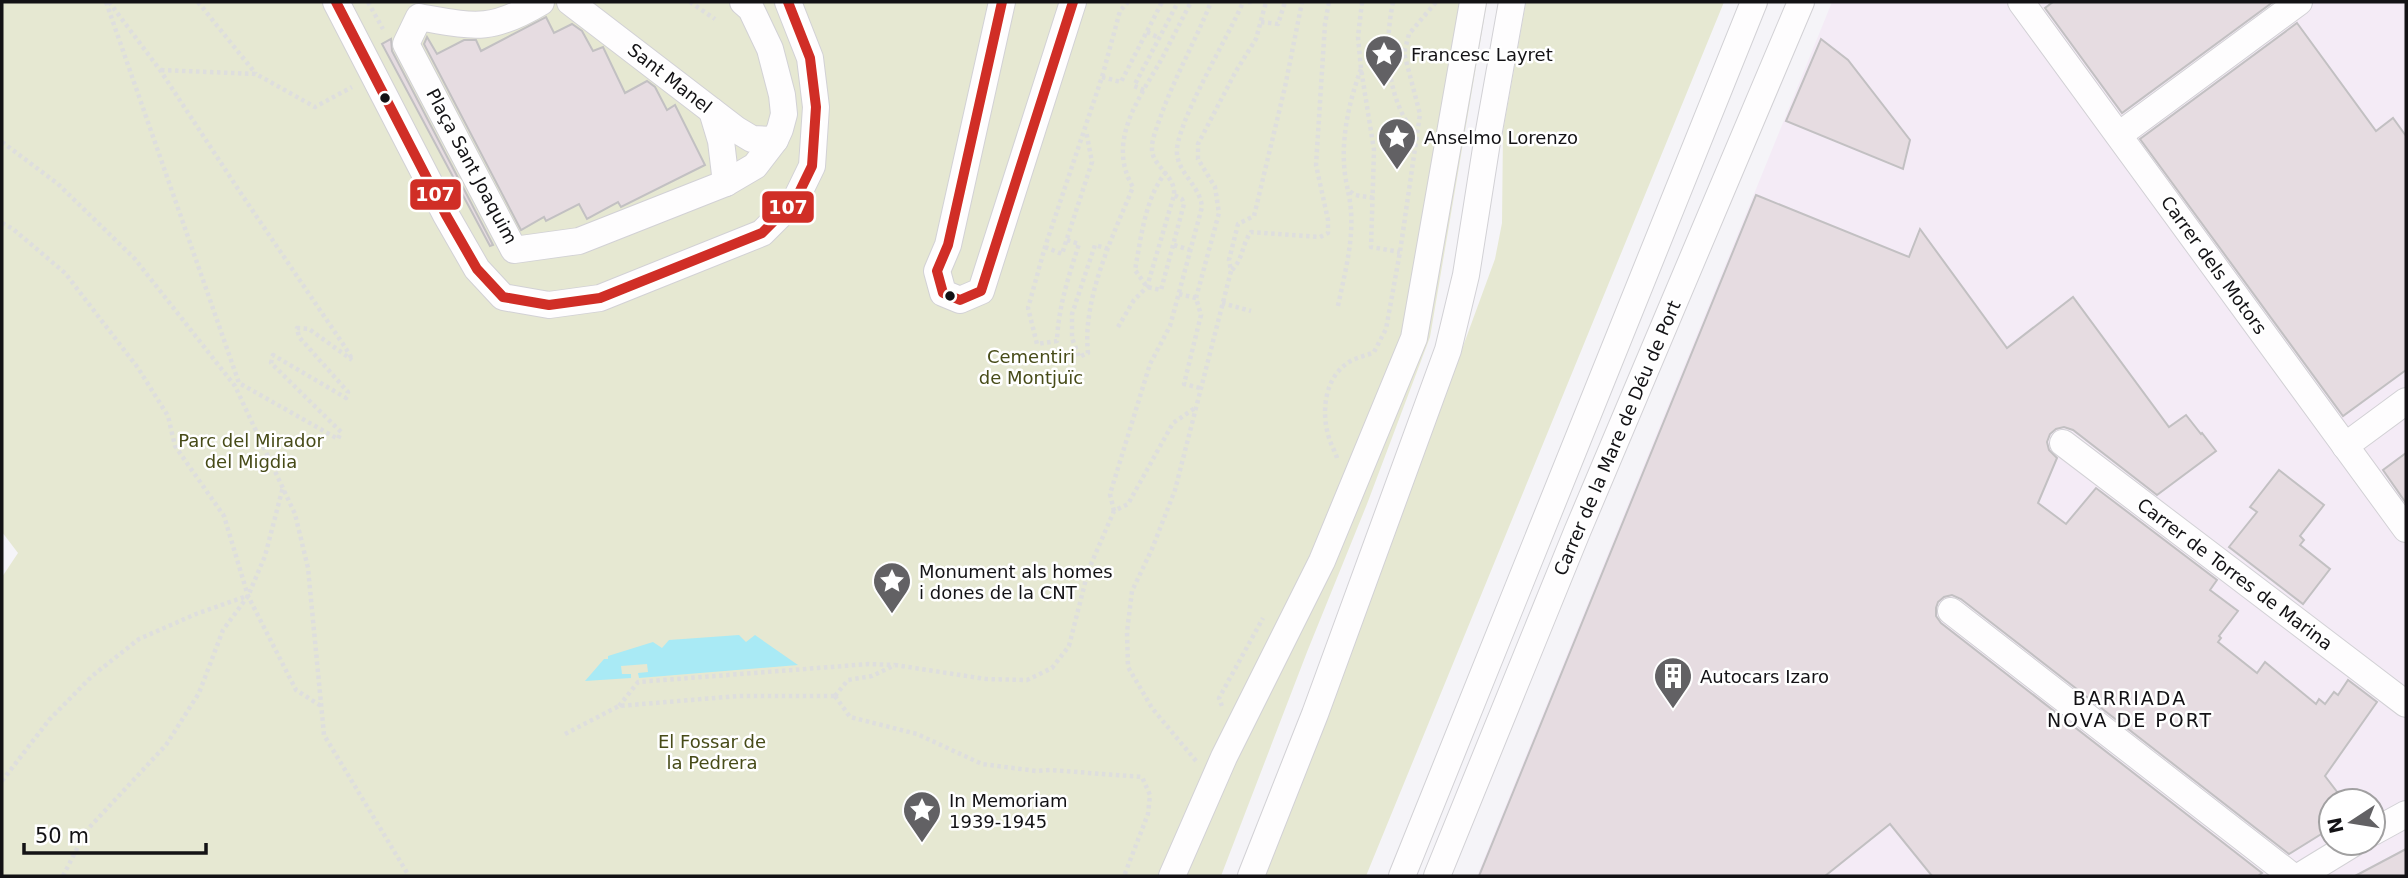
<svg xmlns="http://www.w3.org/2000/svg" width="2408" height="878" font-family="'DejaVu Sans',sans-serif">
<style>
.industrial{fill:#f4ebf6;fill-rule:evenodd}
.green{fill:#e6e8d2}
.water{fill:#a9eaf5}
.building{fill:#e6dce1;stroke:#c2c0c2;stroke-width:2}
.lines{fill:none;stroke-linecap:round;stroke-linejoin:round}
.minor-casing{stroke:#d2d1d5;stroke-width:28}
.path{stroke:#dedede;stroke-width:4.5;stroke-dasharray:3.5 3.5;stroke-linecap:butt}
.minor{stroke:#fefdfe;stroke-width:26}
.bus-1-casing{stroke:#fff;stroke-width:16}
.bus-1{stroke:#d02e26;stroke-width:10}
.bus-dot{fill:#131215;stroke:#fff;stroke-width:2.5}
.labels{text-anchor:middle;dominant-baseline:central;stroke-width:5;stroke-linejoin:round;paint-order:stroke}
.poi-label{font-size:18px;fill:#131215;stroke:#fff;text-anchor:start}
.street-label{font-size:18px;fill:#131215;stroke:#fff}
.park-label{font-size:18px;fill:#474b18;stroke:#fff}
.neighbourhood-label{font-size:19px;letter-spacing:2px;fill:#131215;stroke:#fff}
.line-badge{stroke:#fff;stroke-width:2.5}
.badge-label{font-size:19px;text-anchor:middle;font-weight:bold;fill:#fff}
</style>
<rect width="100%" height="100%" fill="#f5f4f8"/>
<path class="industrial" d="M1832,2H2406V876H1477ZM2331,801H2373V843H2331Z"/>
<g class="green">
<path d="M2,2H1487L1430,337L1367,504L1307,652L1221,876H2V577L18,553L2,532Z"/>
<path d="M1526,2H1724L1366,876H1263L1391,543L1495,259L1502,223L1503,131Z"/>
</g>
<path class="water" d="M739,635L746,642L755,635L798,665L639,678L638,673L648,672L647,664L621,666L622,674H631V678L585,681L604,659H608V656L653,642L662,648L669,640Z"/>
<g class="building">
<path d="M2053,2H2273L2122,113L2045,8Z"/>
<path d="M546,17L554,33L572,24L582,31L593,51L603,47L625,93L647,81L655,87L667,110L675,105L705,165L621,207L618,202L587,219L579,204L546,221L544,217L521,230L424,44L427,37L437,54L464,40H476L481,51Z"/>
<path d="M2297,23L2376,131L2393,118L2406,136V370L2343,416L2140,139Z"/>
<path d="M391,39L392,51L493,245L490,246L382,44Z"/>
<path d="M1821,39L1848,60L1910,140L1903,169L1786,121Z"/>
<path d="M1756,195L1909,257L1920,229L2007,348L2073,297L2169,427L2186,415L2201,434L2202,433L2216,451L2157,495L2073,430L2064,427L2056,429L2050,434L2047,442L2049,450L2057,458L2038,503L2066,524L2096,488L2217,580L2210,590L2238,611L2219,636L2221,638L2218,642L2257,673L2265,662L2316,704L2319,699L2325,704L2334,692L2338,695L2348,680L2377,702L2325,776L2344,801H2331V828L2289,854L1961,599L1952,595L1944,597L1938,602L1936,608V616L1941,623L2262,873L2258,876H1932L1890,824L1825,876H1479Z"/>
<path d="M2406,453V503L2383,470Z"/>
<path d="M2279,470L2324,505L2300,536L2304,540L2300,545L2330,569L2303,604L2229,547L2257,512L2250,507Z"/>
<path d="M2406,849V876H2355Z"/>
</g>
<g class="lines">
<defs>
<g id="minor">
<path d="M336,2L446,215L477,269L503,297L549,305L600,298L762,233L796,199L812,166L816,107L810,58L788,2"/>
<path d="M541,2C491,32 475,27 419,17L406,44L514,250L579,241L726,183L755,166L775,140L780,129L784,114L782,95L770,49L751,9L743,2"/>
<path d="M570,2L737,130L752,139L775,140"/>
<path d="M1002,2L948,245L937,271L943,293L960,300L981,291L1073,2"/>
<path d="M2021,2L2406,529"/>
<path d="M712,111L721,141L726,183"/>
<path d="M2119,135L2299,2"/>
<path d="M2063,443L2406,704"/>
<path d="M2345,446L2406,401"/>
<path d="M1951,611L2292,876"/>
<path d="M2373,832L2406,814"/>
<path d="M1172,876L1224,757L1322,561L1414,338L1473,2"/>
<path d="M1251,876L1315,714L1448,350L1466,275L1487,142L1512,2"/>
<path d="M1402,876L1754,2"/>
<path d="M1437,876L1577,532L1801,2"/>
<path d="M2300,876L2354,843"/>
</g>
</defs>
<use href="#minor" class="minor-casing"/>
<g class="path">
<path d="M106,2L239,383L338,439L341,432L271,363L273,355L346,398L348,392L299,337L297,328L309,329L352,360"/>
<path d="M109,2L160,70L240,192L345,347L352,359"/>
<path d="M198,2L256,74"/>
<path d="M368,2L383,29"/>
<path d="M690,2L715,19"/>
<path d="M1248,2H1253"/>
<path d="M1362,2L1358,37L1361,69L1374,150L1371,247L1400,252"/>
<path d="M1393,2C1384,47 1386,97 1415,134"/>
<path d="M1261,22L1278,24L1285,2"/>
<path d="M1147,32L1159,38"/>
<path d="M1361,69C1347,107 1338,151 1348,190L1355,195L1374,198"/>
<path d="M161,70L256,74L315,107L352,87"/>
<path d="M1102,77L1121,82L1162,2"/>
<path d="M1144,90L1134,86L1178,2"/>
<path d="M2,142L58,184L135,259L235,386L295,514L308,568L324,735L409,876"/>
<path d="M1166,172C1145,198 1141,238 1135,270L1147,287L1161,290L1184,204L1182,199L1174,195"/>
<path d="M2,223L13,229L65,273L138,368L168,416L175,446L224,516L248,596L296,690L321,706"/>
<path d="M1067,240L1079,244C1069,275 1058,308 1057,341L1037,344L1028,308L1045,247L1102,77L1120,11L1128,2"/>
<path d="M1174,245L1190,250"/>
<path d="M1045,247L1062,254L1092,162L1086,131"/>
<path d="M1108,249L1095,245L1072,314V338L1079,357L1088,353C1082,299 1113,236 1133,187C1106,142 1139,99 1161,60C1171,41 1181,21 1191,2"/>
<path d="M1232,270C1243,259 1242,244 1251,232L1320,237L1328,233V220L1316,165L1325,24L1329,2"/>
<path d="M1179,294L1196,298L1201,315L1184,384L1200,388"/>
<path d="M1196,298L1219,213L1215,187L1198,159V144L1236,71L1256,39L1266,2"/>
<path d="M1222,303L1251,311"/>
<path d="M1338,306C1346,267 1357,230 1348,191"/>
<path d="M1118,327L1134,300L1147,287L1174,195C1176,175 1151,166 1152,148C1152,139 1156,130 1159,121C1173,80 1195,42 1211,2"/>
<path d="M1337,458C1335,451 1331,445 1329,438C1321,412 1324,378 1349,362C1357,357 1366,356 1374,352L1386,329L1400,252L1420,114L1404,53L1409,34L1436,2"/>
<path d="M1114,511L1110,494L1150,364L1170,326L1202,207C1200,186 1179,174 1177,154C1174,126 1230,34 1243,2"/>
<path d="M835,696L848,680L872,676L895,665L986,679L1027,680L1052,668L1069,646L1088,571L1114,511L1128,504L1173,423L1195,408"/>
<path d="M835,696L850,717L917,734L982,764L1036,771L1050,770L1142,777L1150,795L1148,814L1124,876"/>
<path d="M619,706L638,682L869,664L894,665"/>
<path d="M1222,706L1219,698L1263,618"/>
<path d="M565,734L619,706L738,696H835"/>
<path d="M1196,761L1152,708L1128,667L1127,632L1132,591L1152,549L1175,490L1231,271L1229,260L1238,224L1254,216L1285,87L1302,2"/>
<path d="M2,781L49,720L92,676L139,639L196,614L247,596"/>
<path d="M63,876L86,831L166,745L199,693L223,630L248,596L265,556L283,487"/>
</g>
<use href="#minor" class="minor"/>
<defs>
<g id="bus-1">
<path d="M336,2L446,215L477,269L503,297L549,305L600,298L762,233L796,199L812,166L816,107L810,58L788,2"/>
<path d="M1002,2L948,245L937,271L943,293L960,300L981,291L1073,2"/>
</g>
</defs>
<use href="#bus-1" class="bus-1-casing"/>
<use href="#bus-1" class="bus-1"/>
</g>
<defs>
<symbol id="sight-pin" viewBox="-11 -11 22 30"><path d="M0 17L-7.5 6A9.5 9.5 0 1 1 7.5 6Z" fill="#626164" stroke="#fff"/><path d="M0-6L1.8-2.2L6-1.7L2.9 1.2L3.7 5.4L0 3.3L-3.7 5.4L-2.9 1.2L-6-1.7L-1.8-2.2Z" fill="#fff"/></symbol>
<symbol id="building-pin" viewBox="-11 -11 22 30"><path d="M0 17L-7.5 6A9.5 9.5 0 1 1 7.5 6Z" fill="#626164" stroke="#fff"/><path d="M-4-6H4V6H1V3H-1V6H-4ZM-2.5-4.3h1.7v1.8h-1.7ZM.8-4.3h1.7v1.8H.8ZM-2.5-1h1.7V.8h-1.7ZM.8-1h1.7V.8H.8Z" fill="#fff"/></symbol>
</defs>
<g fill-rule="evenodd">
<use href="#sight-pin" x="1362" y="32" width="44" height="60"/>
<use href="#sight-pin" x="1375" y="115" width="44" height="60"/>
<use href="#sight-pin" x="870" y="559" width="44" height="60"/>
<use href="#building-pin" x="1651" y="654" width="44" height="60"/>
<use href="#sight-pin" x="900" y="788" width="44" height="60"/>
</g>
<g class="bus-dot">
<circle cx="385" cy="98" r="6"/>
<circle cx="950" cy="296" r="6"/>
</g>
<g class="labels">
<g class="poi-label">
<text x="1411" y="54">Francesc Layret</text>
<text x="1424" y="137">Anselmo Lorenzo</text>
<text x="919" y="571">Monument als homes<tspan x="919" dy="21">i dones de la CNT</tspan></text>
<text x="1700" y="676">Autocars Izaro</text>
<text x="949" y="800">In Memoriam<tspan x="949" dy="21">1939-1945</tspan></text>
</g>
<g class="street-label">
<text transform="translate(670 78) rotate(38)">Sant Manel</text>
<text transform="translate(472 166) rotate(62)">Plaça Sant Joaquim</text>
<text transform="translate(2214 265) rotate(54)">Carrer dels Motors</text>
<text transform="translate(1617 438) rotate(-67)">Carrer de la Mare de Déu de Port</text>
<text transform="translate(2235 574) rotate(37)">Carrer de Torres de Marina</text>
</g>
<g class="park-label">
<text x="1031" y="356">Cementiri<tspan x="1031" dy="21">de Montjuïc</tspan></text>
<text x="251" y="440">Parc del Mirador<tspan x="251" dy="21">del Migdia</tspan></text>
<text x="712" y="741">El Fossar de<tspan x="712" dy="21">la Pedrera</tspan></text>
</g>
<g class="neighbourhood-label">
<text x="2130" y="698">BARRIADA<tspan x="2130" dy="22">NOVA DE PORT</tspan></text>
</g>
</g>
<g class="line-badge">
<rect x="409" y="178" width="53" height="33" rx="7" fill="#d02e26"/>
<rect x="761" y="190" width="54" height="34" rx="7" fill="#d02e26"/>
</g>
<g class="badge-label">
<text x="435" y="201">107</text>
<text x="788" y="214">107</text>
</g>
<rect width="2408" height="878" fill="none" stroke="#131215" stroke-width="7"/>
<g transform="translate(2352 822) rotate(258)"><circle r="33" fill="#ffffff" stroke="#a1a0a1" stroke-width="2"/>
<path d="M0-5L12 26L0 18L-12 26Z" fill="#626164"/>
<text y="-10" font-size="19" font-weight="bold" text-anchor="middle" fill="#131215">N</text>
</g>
<path d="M24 843v10h182v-10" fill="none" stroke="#131215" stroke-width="3.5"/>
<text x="35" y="843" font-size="21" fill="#131215" stroke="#ffffff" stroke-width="5" paint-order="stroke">50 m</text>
</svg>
